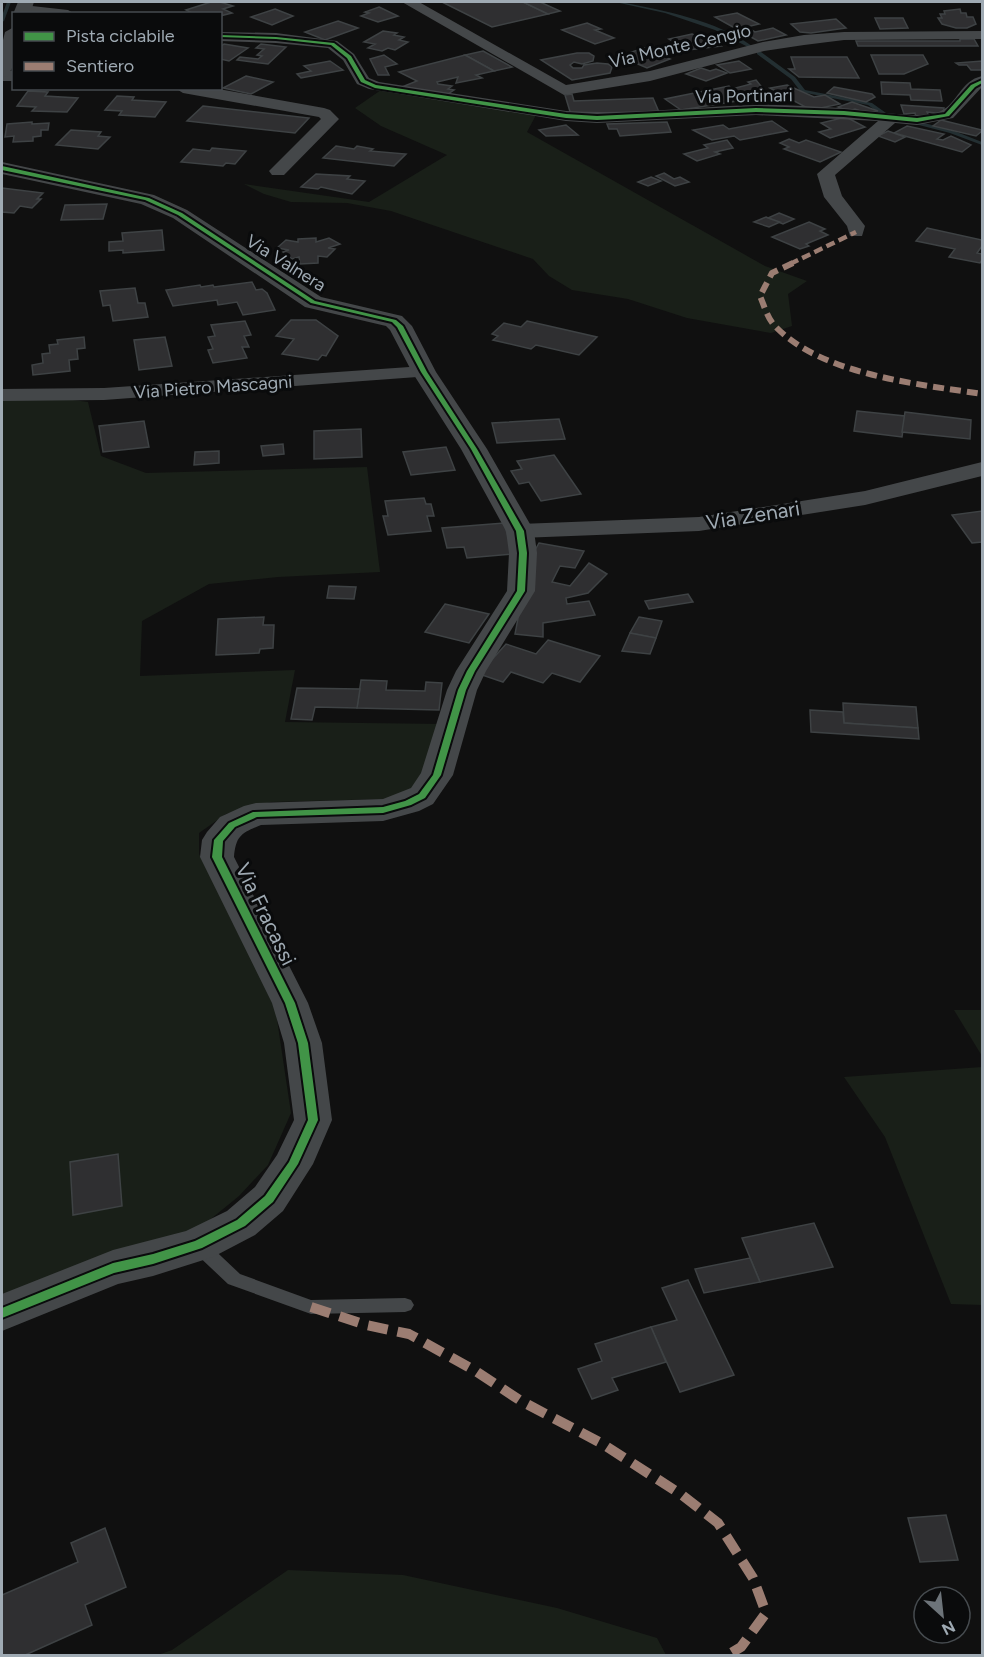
<svg xmlns="http://www.w3.org/2000/svg" width="984" height="1657" font-family="Figtree,sans-serif">
<style>
.green{fill:#191f18}
.lines{fill:none;stroke-linecap:round;stroke-linejoin:round}
.stream{fill:#232f32;fill-rule:evenodd}
.building{fill:#2f2f31;stroke:#3e4244;stroke-width:1.5}
.service{fill:#444749;fill-rule:evenodd}
.minor{fill:#444749;fill-rule:evenodd}
.tertiary{fill:#444749;fill-rule:evenodd}
.quiet-far2{stroke:#9b7d72;stroke-width:4.5;stroke-dasharray:9 4.5;stroke-linecap:butt}
.quiet-far1{stroke:#9b7d72;stroke-width:6;stroke-dasharray:11 6;stroke-linecap:butt}
.quiet{stroke:#9b7d72;stroke-width:10;stroke-dasharray:20 10;stroke-linecap:butt}
.cycleway-casing{stroke:#0a0b0c;stroke-width:4}
.cycleway{fill:#419447;fill-rule:evenodd}
.labels{text-anchor:middle;dominant-baseline:central;stroke-width:6;stroke-linejoin:round;paint-order:stroke}
.far-street-label{font-size:18px;fill:#9faab3;stroke:#0a0b0c}
.street-label{font-size:21px;fill:#9faab3;stroke:#0a0b0c}
</style>
<rect width="100%" height="100%" fill="#101010"/>
<g class="green">
<path d="M381,90L536,115L527,132L765,266L807,281L788,294L792,326L771,333L687,318L628,299L572,290L549,276L533,259L391,211L347,203L291,202L264,194L244,184L369,202L447,155L381,126L355,108Z"/>
<path d="M2,390L88,402L101,456L146,473L367,467L380,572L278,577L209,584L142,621L140,676L295,670L285,722L443,724L429,764L412,790L385,799L271,802L226,814L199,833V854L275,1006L291,1113L268,1165L239,1196L201,1227L78,1265L2,1297Z"/>
<path d="M954,1010H982V1056Z"/>
<path d="M982,1067V1305L951,1304L885,1137L844,1077Z"/>
<path d="M288,1570L403,1575L557,1608L657,1638L666,1655H158L172,1650Z"/>
</g>
<g class="lines">
<g class="stream">
<path d="M7,2H11L4,21L2,22V16Z"/>
<path d="M615,2H621C666,11 715,20 752,46L748,47L715,30L665,13Z"/>
<path d="M757,52H761L795,77L805,90L872,103L886,113L894,116L891,118L882,115L868,105L801,92L791,79L757,54Z"/>
<path d="M917,121L954,131L982,142V145L950,133L915,124V122Z"/>
</g>
</g>
<g class="building">
<path d="M211,2H220L233,6L223,9L232,13L220,16V14H194L186,10Z"/>
<path d="M442,2H523L548,14L492,27Z"/>
<path d="M523,2H540L560,11L548,14Z"/>
<path d="M379,7L398,16L378,22L361,16L369,13L365,12Z"/>
<path d="M275,9L293,16L272,25L251,17Z"/>
<path d="M960,9L961,13H966L967,17H973L976,24L967,28H956L942,24L938,18H942L940,14H945L944,11Z"/>
<path d="M737,13L759,24L746,27L755,32L773,28L786,35L758,41L715,17Z"/>
<path d="M875,18H903L908,28L880,29Z"/>
<path d="M836,19L846,28L811,33L800,32L791,24Z"/>
<path d="M338,21L358,28L325,40L305,32Z"/>
<path d="M587,23L601,29L595,30L614,38L595,44L562,30Z"/>
<path d="M383,31L397,33L394,35L404,37L399,40L408,42L395,50L388,48L382,51L368,48L375,44L364,42Z"/>
<path d="M692,34L705,40L709,39L721,46L688,50L669,39Z"/>
<path d="M960,39H974L978,46H858L856,41H960Z"/>
<path d="M224,44L248,48L229,61L220,59V47Z"/>
<path d="M261,44L286,47L268,64L237,60L240,57L258,59L262,56L257,55L264,49L256,48Z"/>
<path d="M644,48L670,59L647,68L619,56Z"/>
<path d="M483,51L512,67L494,71L465,55Z"/>
<path d="M577,53H589L594,56L593,61L582,64L574,62L570,65L573,68H582L584,65L597,63L608,64L612,67L610,73L572,80L541,60Z"/>
<path d="M384,55L397,64L385,67L389,75H378L370,59Z"/>
<path d="M465,55L494,71L476,75L482,78L456,83L458,77L437,82L438,84L452,86L448,89L454,90L448,94L402,87L417,81L399,72Z"/>
<path d="M871,55H923L928,64L904,74H879Z"/>
<path d="M791,57H847L859,78L799,77L789,69H795Z"/>
<path d="M330,61L343,70L301,78L297,74L311,71L304,66Z"/>
<path d="M739,61L751,69L730,73L717,65Z"/>
<path d="M982,61V70H971L967,65H959L956,63Z"/>
<path d="M701,68L710,71L716,69L727,73L706,81L686,74Z"/>
<path d="M246,76L273,82L251,94L223,88Z"/>
<path d="M756,80L769,96L681,110L665,99L729,86L732,89L751,84L748,82Z"/>
<path d="M881,82L910,83L911,89L940,90L942,101L911,100L910,95L882,94Z"/>
<path d="M787,85L814,97L825,95L840,104L811,110L770,88Z"/>
<path d="M834,87L872,94L875,97L866,102L827,93Z"/>
<path d="M28,91L48,92L45,96L78,98L67,112L32,111L36,107L17,106Z"/>
<path d="M572,94L574,101L653,98L659,112L571,115L565,95Z"/>
<path d="M117,96L134,97L132,100L166,102L155,117L119,115L122,111L105,110Z"/>
<path d="M852,102L878,111L863,112L855,109L848,111L838,107Z"/>
<path d="M901,105L944,108L943,114L927,112L929,116L916,117L915,113L904,114Z"/>
<path d="M203,106L309,118L295,133L187,121Z"/>
<path d="M846,117L865,127L830,138L819,132L831,129L821,123Z"/>
<path d="M941,120L982,130V131L976,136L933,126Z"/>
<path d="M772,121L787,131L740,140L734,136L712,140L693,130L723,125L729,129Z"/>
<path d="M32,122V124L49,123L48,130H41V136L33,137V141L13,142L14,136L5,137L7,124Z"/>
<path d="M667,122L671,132L620,136L617,129H609L607,124Z"/>
<path d="M566,125L578,135L546,136L539,130Z"/>
<path d="M907,126L944,134L937,139L943,140L951,136L971,145L962,152L894,133Z"/>
<path d="M71,130L101,132L98,136L110,137L98,149L56,145Z"/>
<path d="M888,131L905,137L895,142L878,136Z"/>
<path d="M789,139L799,143L806,140L841,152L820,162L784,149L789,147L780,143Z"/>
<path d="M727,140L733,148L715,152L720,154L697,161L684,154L708,148L704,145Z"/>
<path d="M336,146L354,149L357,146L373,149L370,151L406,154L394,166L323,158Z"/>
<path d="M212,148L246,151L235,164L226,163L223,166L181,162L193,149L210,151Z"/>
<path d="M664,173L674,179L680,177L689,182L675,186L656,176Z"/>
<path d="M316,174L350,176L347,179L365,181L352,194L321,187L318,189L301,187Z"/>
<path d="M651,177L661,181L648,186L638,182Z"/>
<path d="M2,188L43,193L37,199H41L32,208L20,206L14,213L2,212Z"/>
<path d="M107,204L103,219L61,220L65,205Z"/>
<path d="M779,213L794,219L783,224L768,218Z"/>
<path d="M766,217L768,218L780,222L769,227L754,222Z"/>
<path d="M809,222L825,229L820,231L828,235L806,244L809,246L800,249L772,237Z"/>
<path d="M927,228L982,240V246L977,253L982,254V260L980,263L949,257L955,249L916,241Z"/>
<path d="M162,230L164,250L123,253V250L109,251V242L123,241L122,233Z"/>
<path d="M316,238V242L329,238L340,244L328,248L335,249L327,257L318,256V263L300,264L299,257L292,259L283,252L289,250L277,248L286,240L298,242V239Z"/>
<path d="M252,282L256,290L262,289L267,293L275,310L243,315L237,302L218,305L217,300L173,306L166,290L200,285L201,287L213,285L214,287Z"/>
<path d="M135,288L138,303H145L148,317L113,321L110,305L103,306L100,291Z"/>
<path d="M291,320H316L338,336L326,356L322,355L318,360L282,354L294,339L276,336Z"/>
<path d="M245,321L251,335L244,336L249,347H242L247,358L213,363L208,350L213,349L208,337L215,336L211,325Z"/>
<path d="M527,321L597,337L579,355L536,345L531,349L493,340L498,336L492,334L504,323L521,327Z"/>
<path d="M84,337L85,348L77,349L78,359L69,360L70,371L33,375L32,365L43,363L42,354L50,353L49,345L58,344L57,340Z"/>
<path d="M165,337L172,366L139,370L134,340Z"/>
<path d="M857,411L905,416L902,437L854,431Z"/>
<path d="M905,412L971,420L970,439L902,432Z"/>
<path d="M559,419L565,439L497,443L492,423Z"/>
<path d="M144,421L149,447L103,452L99,426Z"/>
<path d="M361,429L362,457L314,459V431Z"/>
<path d="M283,444L284,454L263,456L261,446Z"/>
<path d="M446,447L455,470L411,475L403,452Z"/>
<path d="M219,451V463L194,465L195,452Z"/>
<path d="M554,455L581,494L541,501L529,482L519,484L511,471L522,469L517,461Z"/>
<path d="M424,498L426,504H431L434,516H427L431,531L388,535L383,516H388L385,501Z"/>
<path d="M982,511V542L972,543L952,515Z"/>
<path d="M504,523L513,554L467,558L464,547L447,548L442,528Z"/>
<path d="M539,543L584,551L575,568L560,566L552,582L570,586L589,563L607,574L588,593L566,598L567,604L589,601L595,615L543,623V637L515,634L529,561Z"/>
<path d="M329,586L356,587L354,599L327,598Z"/>
<path d="M688,594L693,602L649,609L645,601Z"/>
<path d="M445,604L489,614L469,643L425,632Z"/>
<path d="M264,617L263,625H274L273,648L260,649L259,653L216,655L218,619Z"/>
<path d="M639,617L662,621L656,638L630,633Z"/>
<path d="M630,633L656,638L650,654L622,651Z"/>
<path d="M548,640L600,656L580,682L552,673L543,683L511,672L503,682L479,674L506,644L536,654Z"/>
<path d="M361,680L387,681L386,690L425,691L426,682L442,683L439,710L357,708Z"/>
<path d="M297,688L360,689L357,708L315,707L312,720L291,719Z"/>
<path d="M843,703L916,707L918,728L844,723Z"/>
<path d="M810,710L843,712L844,723L918,728L919,739L811,732Z"/>
<path d="M118,1154L122,1206L73,1215L70,1162Z"/>
<path d="M814,1223L833,1267L760,1282L742,1238Z"/>
<path d="M750,1258L760,1282L704,1293L695,1269Z"/>
<path d="M688,1280L734,1375L680,1392L651,1327L677,1320L662,1288Z"/>
<path d="M651,1327L666,1362L612,1378L618,1390L592,1399L578,1369L602,1361L595,1344Z"/>
<path d="M946,1515L958,1560L920,1562L908,1518Z"/>
<path d="M105,1528L126,1587L85,1605L92,1625L23,1656H2V1595L78,1562L71,1543Z"/>
</g>
<g class="lines">
<path class="service" d="M198,1238L204,1240L240,1274L311,1300L405,1298L411,1300L414,1305L411,1310L405,1312L311,1314L228,1284L192,1250L190,1245L192,1240Z"/>
<g class="minor">
<path d="M402,2H419L566,85L650,71L763,42L804,35L844,32L982,31V39L844,40L804,45L764,51L650,81L564,95Z"/>
<path d="M23,5L68,10L75,14L18,12L16,9Z"/>
<path d="M220,32L276,33L337,41L354,54L369,78L379,82L566,111C629,115 691,107 754,105C783,104 812,107 841,108C865,109 922,121 941,111C958,103 960,81 982,76V87L953,118L917,125L895,123L835,175L842,196L865,226L862,236H850L847,226L824,197L817,174L878,121L756,115L597,123L566,121L369,89L357,84L343,60L328,48L276,43L220,41Z"/>
<rect x="2" y="71" width="12" height="10"/>
<path d="M175,88H213L324,108L330,110L339,119L284,175H272L269,171L321,119L319,117L183,93Z"/>
<path d="M424,366L431,368L434,372L431,376L104,400L2,401V389L104,388Z"/>
<path d="M982,462V476L865,505L699,531L520,538L512,536L508,531L512,526L520,524L699,517L865,491Z"/>
</g>
<g class="tertiary">
<path d="M18,2H34L30,14H14V15L13,14Z"/>
<path d="M14,27V64L8,76L2,77V44L5,32Z"/>
<path d="M2,162L154,195L187,210L321,297L402,316L412,326L436,372L487,449L534,531L537,553L535,591L486,671L477,690L453,775L433,804L419,811L383,821L261,825C242,833 236,835 234,857L308,1003L322,1043L332,1120L313,1164L283,1211L255,1235L213,1257L153,1276L118,1284L2,1331V1294L113,1250L186,1231L227,1211L255,1187L277,1155L294,1120L284,1043L272,1003L200,857L202,840L207,832L220,817L244,806L256,803L383,799L411,788L421,773L447,690L456,671L507,591L509,553L506,531L461,449L412,372L390,330L386,326L305,307L173,218L141,204L2,174Z"/>
</g>
<path class="quiet-far2" d="M790,264L856,232"/>
<path class="quiet-far1" d="M793,263L772,273L760,296C764,305 767,317 774,325C820,375 918,384 982,394"/>
<path class="quiet" d="M311,1307L366,1325L409,1334L474,1370L521,1401L601,1443L682,1495L718,1523L753,1578L766,1613L741,1647L726,1656"/>
<defs>
<g id="cycleway">
<path d="M220,35L276,37L334,43L351,56L365,80L376,85L566,114L597,116L756,108L844,111L917,118L945,114L971,85L982,80V83L975,87L949,116L917,122L844,115L756,112L597,120L566,118L375,88L361,82L347,58L331,45L276,39L220,37Z"/>
<path d="M2,166L149,198L182,213L315,301L396,320L403,326L427,372L477,449L524,531L527,553L525,591L475,671L466,690L441,775L425,798L411,805L383,813L257,817L235,827L223,841L222,857L295,1003L308,1043L318,1120L298,1164L273,1202L245,1226L202,1248L153,1264L114,1273L2,1318V1308L113,1263L153,1254L195,1241L237,1220L265,1196L289,1162L308,1120L298,1043L285,1003L212,857L214,840L229,823L253,812L383,807L405,801L419,794L433,775L458,690L467,671L517,591L519,553L516,531L471,449L421,372L397,327L392,322L311,303L178,215L145,200L2,170Z"/>
</g>
</defs>
<use href="#cycleway" class="cycleway-casing"/>
<use href="#cycleway" class="cycleway"/>
</g>
<g class="labels">
<g class="far-street-label">
<text transform="translate(680 46) rotate(-13)">Via Monte Cengio</text>
<text transform="translate(744 96) rotate(-1)">Via Portinari</text>
<text transform="translate(286 263) rotate(32)">Via Valnera</text>
<text transform="translate(213 387) rotate(-4)">Via Pietro Mascagni</text>
</g>
<g class="street-label">
<text transform="translate(753 515) rotate(-9)">Via Zenari</text>
<text transform="translate(266 914) rotate(64)">Via Fracassi</text>
</g>
</g>
<rect width="984" height="1657" fill="none" stroke="#9faab3" stroke-width="6"/>
<rect x="12" y="12" width="210" height="78" fill="#0a0b0c" stroke="#464b4f" stroke-width="1.5"/>
<rect x="24" y="32" width="30" height="9" fill="#419447" stroke="#464b4f" stroke-width="1.5"/>
<text x="66" y="42" font-size="18" fill="#9faab3">Pista ciclabile</text>
<rect x="24" y="62" width="30" height="9" fill="#9b7d72" stroke="#464b4f" stroke-width="1.5"/>
<text x="66" y="72" font-size="18" fill="#9faab3">Sentiero</text>
<g transform="translate(942 1615) rotate(153)"><circle r="28" fill="#0a0b0c" stroke="#464b4f" stroke-width="1.5"/>
<path d="M0-4.5L10 22L0 15L-10 22Z" fill="#6d747a"/>
<text y="-9" font-size="16" font-weight="bold" text-anchor="middle" fill="#9faab3">N</text>
</g>
</svg>
